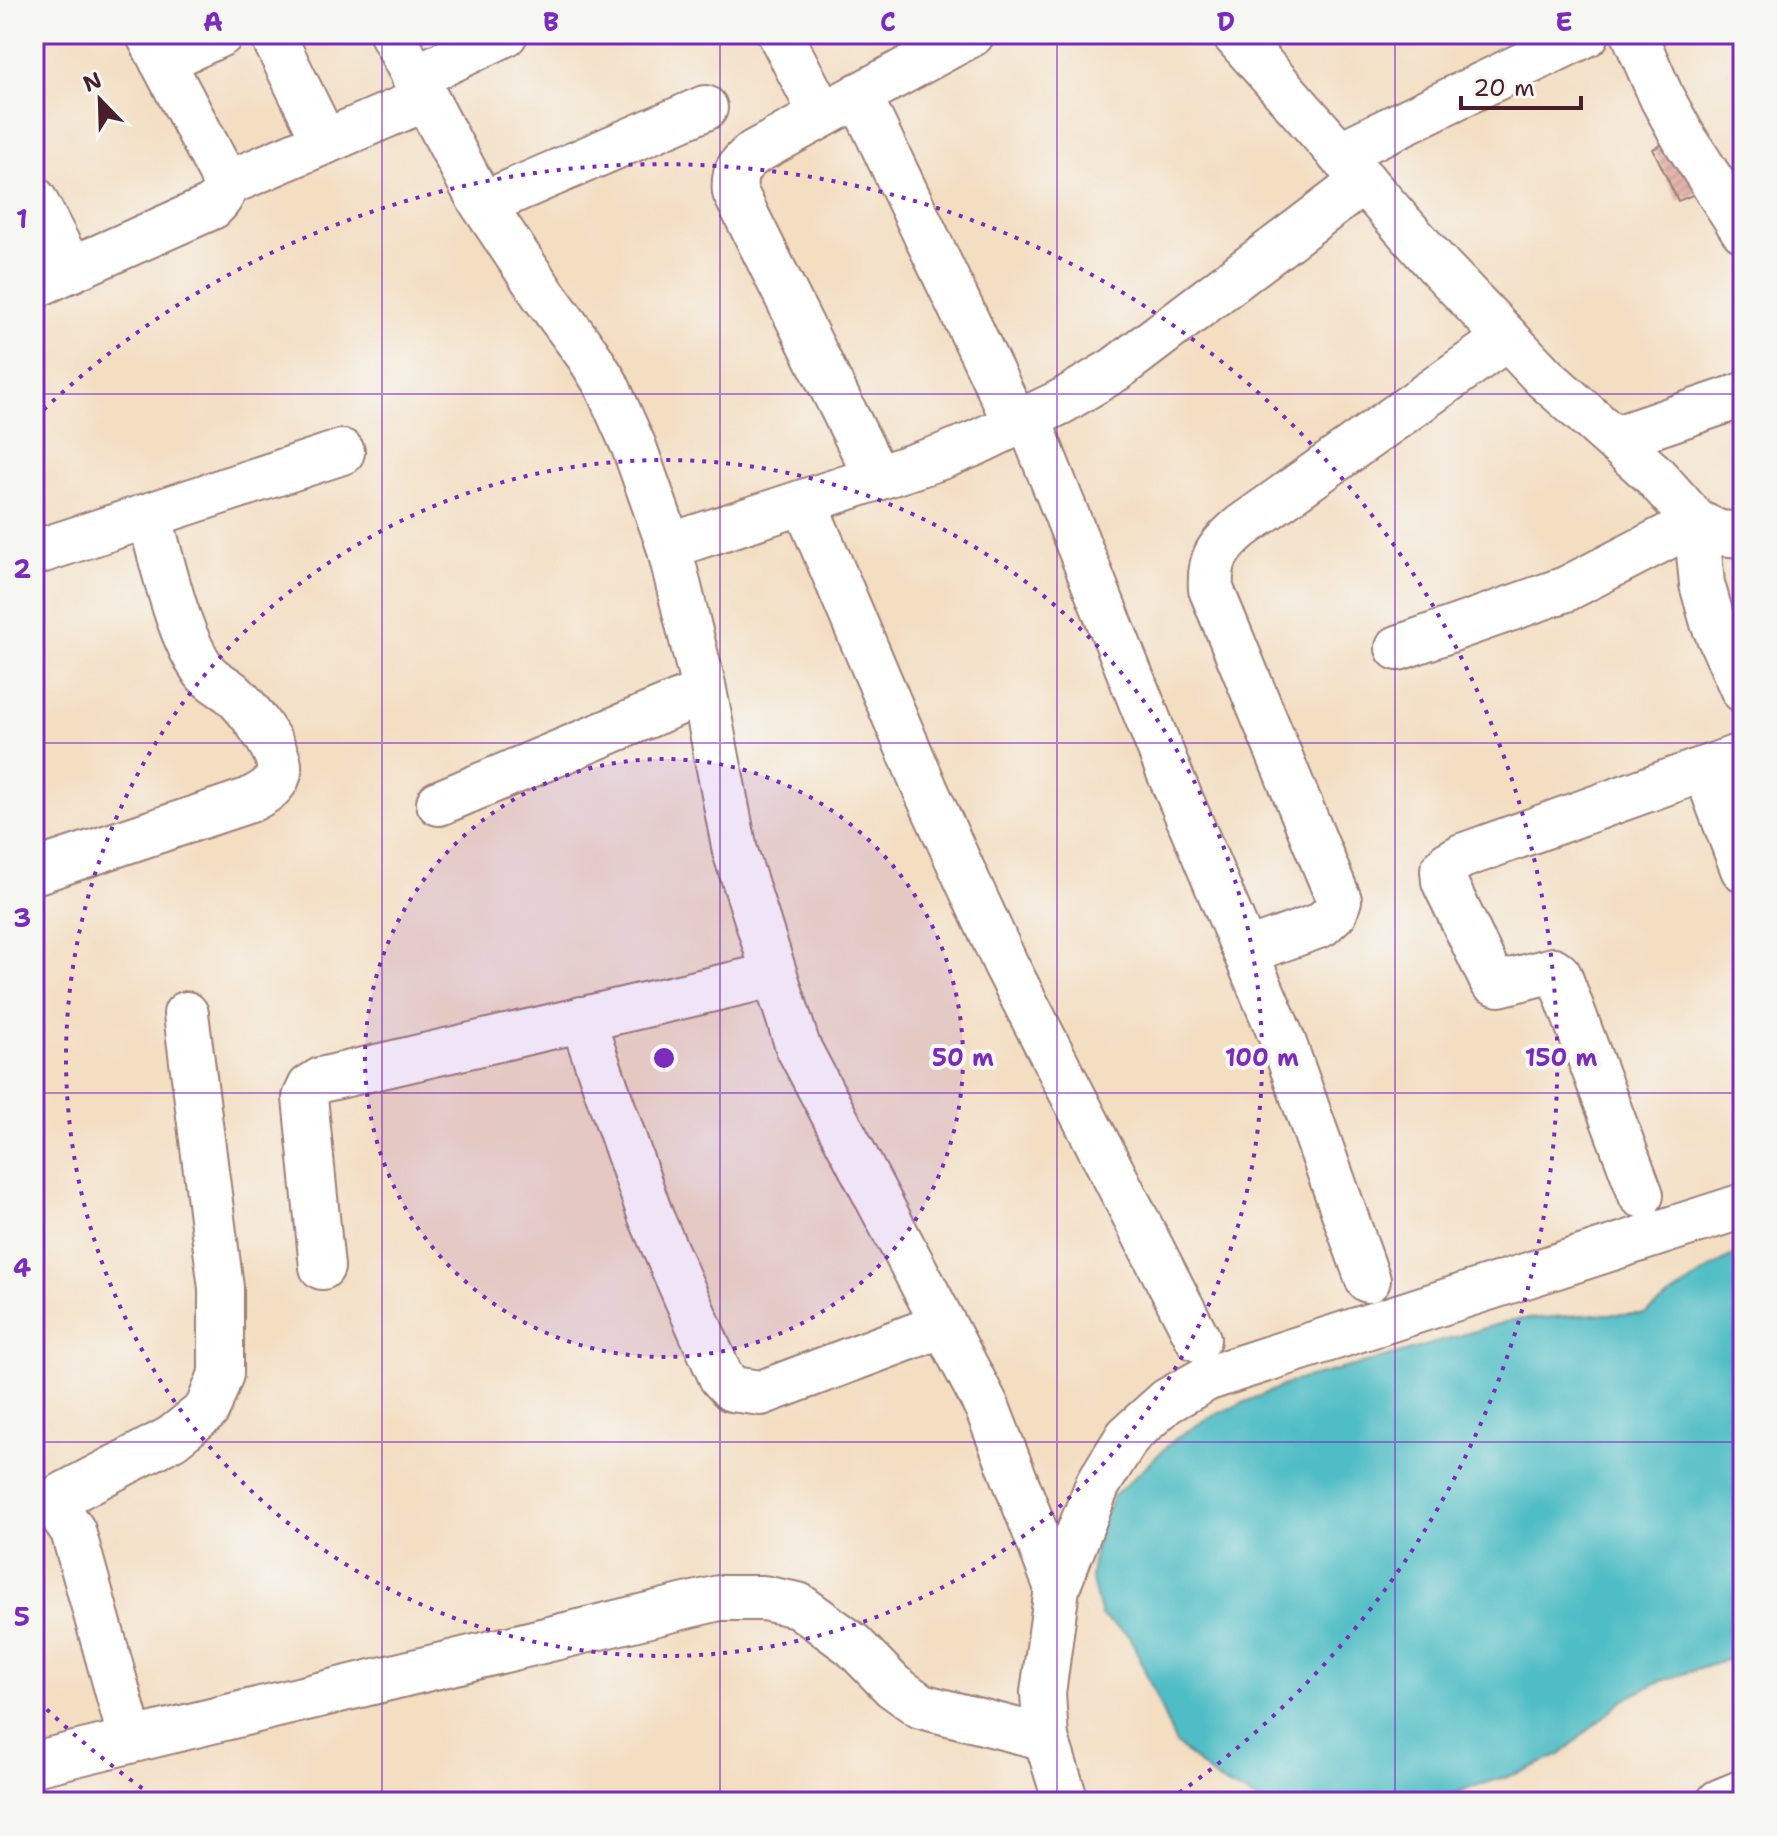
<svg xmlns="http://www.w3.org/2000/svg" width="1777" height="1836" font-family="'Shantell Sans',sans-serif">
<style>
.water{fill:#4fbdc5;stroke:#4c6e78;stroke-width:2}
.building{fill:url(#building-hatch)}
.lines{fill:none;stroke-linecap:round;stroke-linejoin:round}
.minor-casing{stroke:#9e7e76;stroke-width:48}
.minor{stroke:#fff;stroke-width:44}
.grid{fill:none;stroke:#7b2cbf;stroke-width:2;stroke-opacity:0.55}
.ring{fill:none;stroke:#7b2cbf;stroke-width:4;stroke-dasharray:4 8}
.centre{fill:#7b2cbf;stroke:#f6f6f2;stroke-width:4}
.ring-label{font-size:24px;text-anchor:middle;font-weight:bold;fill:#7b2cbf;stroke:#f6f6f2;stroke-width:8;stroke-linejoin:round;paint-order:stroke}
.neatline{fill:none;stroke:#7b2cbf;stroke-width:3}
.grid-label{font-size:26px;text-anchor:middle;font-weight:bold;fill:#7b2cbf}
</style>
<defs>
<pattern id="building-hatch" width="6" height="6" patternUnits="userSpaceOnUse" patternTransform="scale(2)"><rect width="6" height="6" fill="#dfa49d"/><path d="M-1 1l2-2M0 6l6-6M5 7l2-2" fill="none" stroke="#b78580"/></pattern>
</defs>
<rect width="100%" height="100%" fill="#f6f6f2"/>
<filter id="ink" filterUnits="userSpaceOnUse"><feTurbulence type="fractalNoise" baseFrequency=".0125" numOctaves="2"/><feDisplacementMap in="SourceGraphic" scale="16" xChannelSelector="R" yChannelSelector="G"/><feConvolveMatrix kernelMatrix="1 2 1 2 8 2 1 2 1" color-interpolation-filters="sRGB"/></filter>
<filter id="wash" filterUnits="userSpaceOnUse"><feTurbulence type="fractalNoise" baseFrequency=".006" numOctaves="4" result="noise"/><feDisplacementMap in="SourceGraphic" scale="32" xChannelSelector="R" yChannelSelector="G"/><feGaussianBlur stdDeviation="1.8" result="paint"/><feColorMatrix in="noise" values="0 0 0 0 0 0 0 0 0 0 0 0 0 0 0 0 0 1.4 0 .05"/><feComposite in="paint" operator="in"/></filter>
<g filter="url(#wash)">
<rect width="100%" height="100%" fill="#f3dec2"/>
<path class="water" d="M1743,1250V1655L1658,1682L1623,1700L1560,1755L1521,1772L1429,1801L1261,1802L1217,1780L1176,1744L1130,1636L1101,1616L1091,1577L1097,1532L1114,1496L1175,1439L1210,1417L1297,1380L1378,1360L1512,1320L1595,1314H1645L1711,1268Z"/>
<g id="blocks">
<path class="building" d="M1674,138L1700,192L1678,201L1653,149Z"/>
</g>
</g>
<g filter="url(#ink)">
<use href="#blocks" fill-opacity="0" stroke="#9e7e76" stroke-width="2"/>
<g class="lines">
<defs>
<g id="minor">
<path d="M272,34L325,142"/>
<path d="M392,34L478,197L543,294L588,355L606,384L634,447L669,546L703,685L735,851L798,1047L987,1407L1057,1588"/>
<path d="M780,34L822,115"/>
<path d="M1234,34L1435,262L1545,378L1654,475L1696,522L1719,533L1743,535"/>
<path d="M1634,34L1662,98L1684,138L1743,230"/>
<path d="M162,61L221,34"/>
<path d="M414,78L505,34"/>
<path d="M859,95L1016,424"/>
<path d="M1339,154L1587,34"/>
<path d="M226,184L425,99"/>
<path d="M34,199L71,270"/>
<path d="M483,204L705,108"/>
<path d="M34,286L212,207C225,195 227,188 220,171L148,34"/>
<path d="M1028,418L1169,772L1283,1041L1368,1280"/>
<path d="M1614,439L1743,395"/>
<path d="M877,478L735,192C733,172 739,164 755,152L972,34"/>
<path d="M804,502L927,793L1006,965L1198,1339"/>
<path d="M669,546L941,457L976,443L1061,402L1116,369L1364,181"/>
<path d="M34,553L342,452"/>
<path d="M1398,648L1566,589L1696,522L1702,584L1713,623L1743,690"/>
<path d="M1705,769L1743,869"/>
<path d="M439,803L704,692"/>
<path d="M34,872L250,800C264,793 281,784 279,765C276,745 248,708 233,694C224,686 211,681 204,671C175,629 164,564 149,516"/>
<path d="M1245,952L1321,925L1335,912L1339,900L1211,589C1209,558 1218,547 1241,527L1507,338"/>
<path d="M582,1019L651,1217L721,1377L732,1389L761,1393L943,1325"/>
<path d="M1641,1195L1559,975L1553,970L1499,984L1492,981L1444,881L1443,870L1448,864L1462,856L1743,755"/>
<path d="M322,1267L305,1098L310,1087L321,1080L774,975"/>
<path d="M34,1498L57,1508L73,1531L131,1740"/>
<path d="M48,1503L172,1438L207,1410L221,1374V1288L186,1014"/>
<path d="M34,1764L719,1598H763L798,1605L853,1645L893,1686L921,1706L1046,1738"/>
<path d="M1066,1802L1046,1738L1043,1693L1057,1588L1098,1484L1128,1436L1167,1401L1206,1379L1242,1367L1743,1206"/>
<path d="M1719,1802L1743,1792"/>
</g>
</defs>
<use href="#minor" class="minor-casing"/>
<use href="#minor" class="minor"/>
</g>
</g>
<path class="grid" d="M382,34V1802M720,34V1802M1057,34V1802M1395,34V1802M34,394H1743M34,743H1743M34,1093H1743M34,1442H1743"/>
<circle cx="664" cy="1058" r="299" fill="#7b2cbf" fill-opacity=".12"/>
<g class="ring">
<circle cx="664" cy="1058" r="299"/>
<circle cx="664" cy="1058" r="598"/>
<path d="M162 1802A897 897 0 0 1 35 1698M35 418A897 897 0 1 1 1166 1802"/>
</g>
<circle cx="664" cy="1058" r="12" class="centre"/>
<g class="ring-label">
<text x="963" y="1066">50 m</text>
<text x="1262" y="1066">100 m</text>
<text x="1561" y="1066">150 m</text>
</g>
<rect width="1777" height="1836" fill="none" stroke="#f6f6f2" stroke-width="88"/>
<g transform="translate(100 100) rotate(337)" stroke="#f6f6f2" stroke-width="6" paint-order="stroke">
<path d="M0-6L14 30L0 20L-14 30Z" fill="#4a1f2b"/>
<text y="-12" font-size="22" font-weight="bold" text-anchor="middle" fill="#4a1f2b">N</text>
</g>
<path d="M1461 96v12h120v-12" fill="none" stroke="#4a1f2b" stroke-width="4"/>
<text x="1473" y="96" font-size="24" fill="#4a1f2b" stroke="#f6f6f2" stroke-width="6" paint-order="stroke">20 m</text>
<rect x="44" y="44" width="1689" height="1748" class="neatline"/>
<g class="grid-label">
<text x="213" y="31">A</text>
<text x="551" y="31">B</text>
<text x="888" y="31">C</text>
<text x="1226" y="31">D</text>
<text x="1564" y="31">E</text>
<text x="22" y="228">1</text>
<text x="22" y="578">2</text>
<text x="22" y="927">3</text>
<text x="22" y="1277">4</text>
<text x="22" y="1626">5</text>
</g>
</svg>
